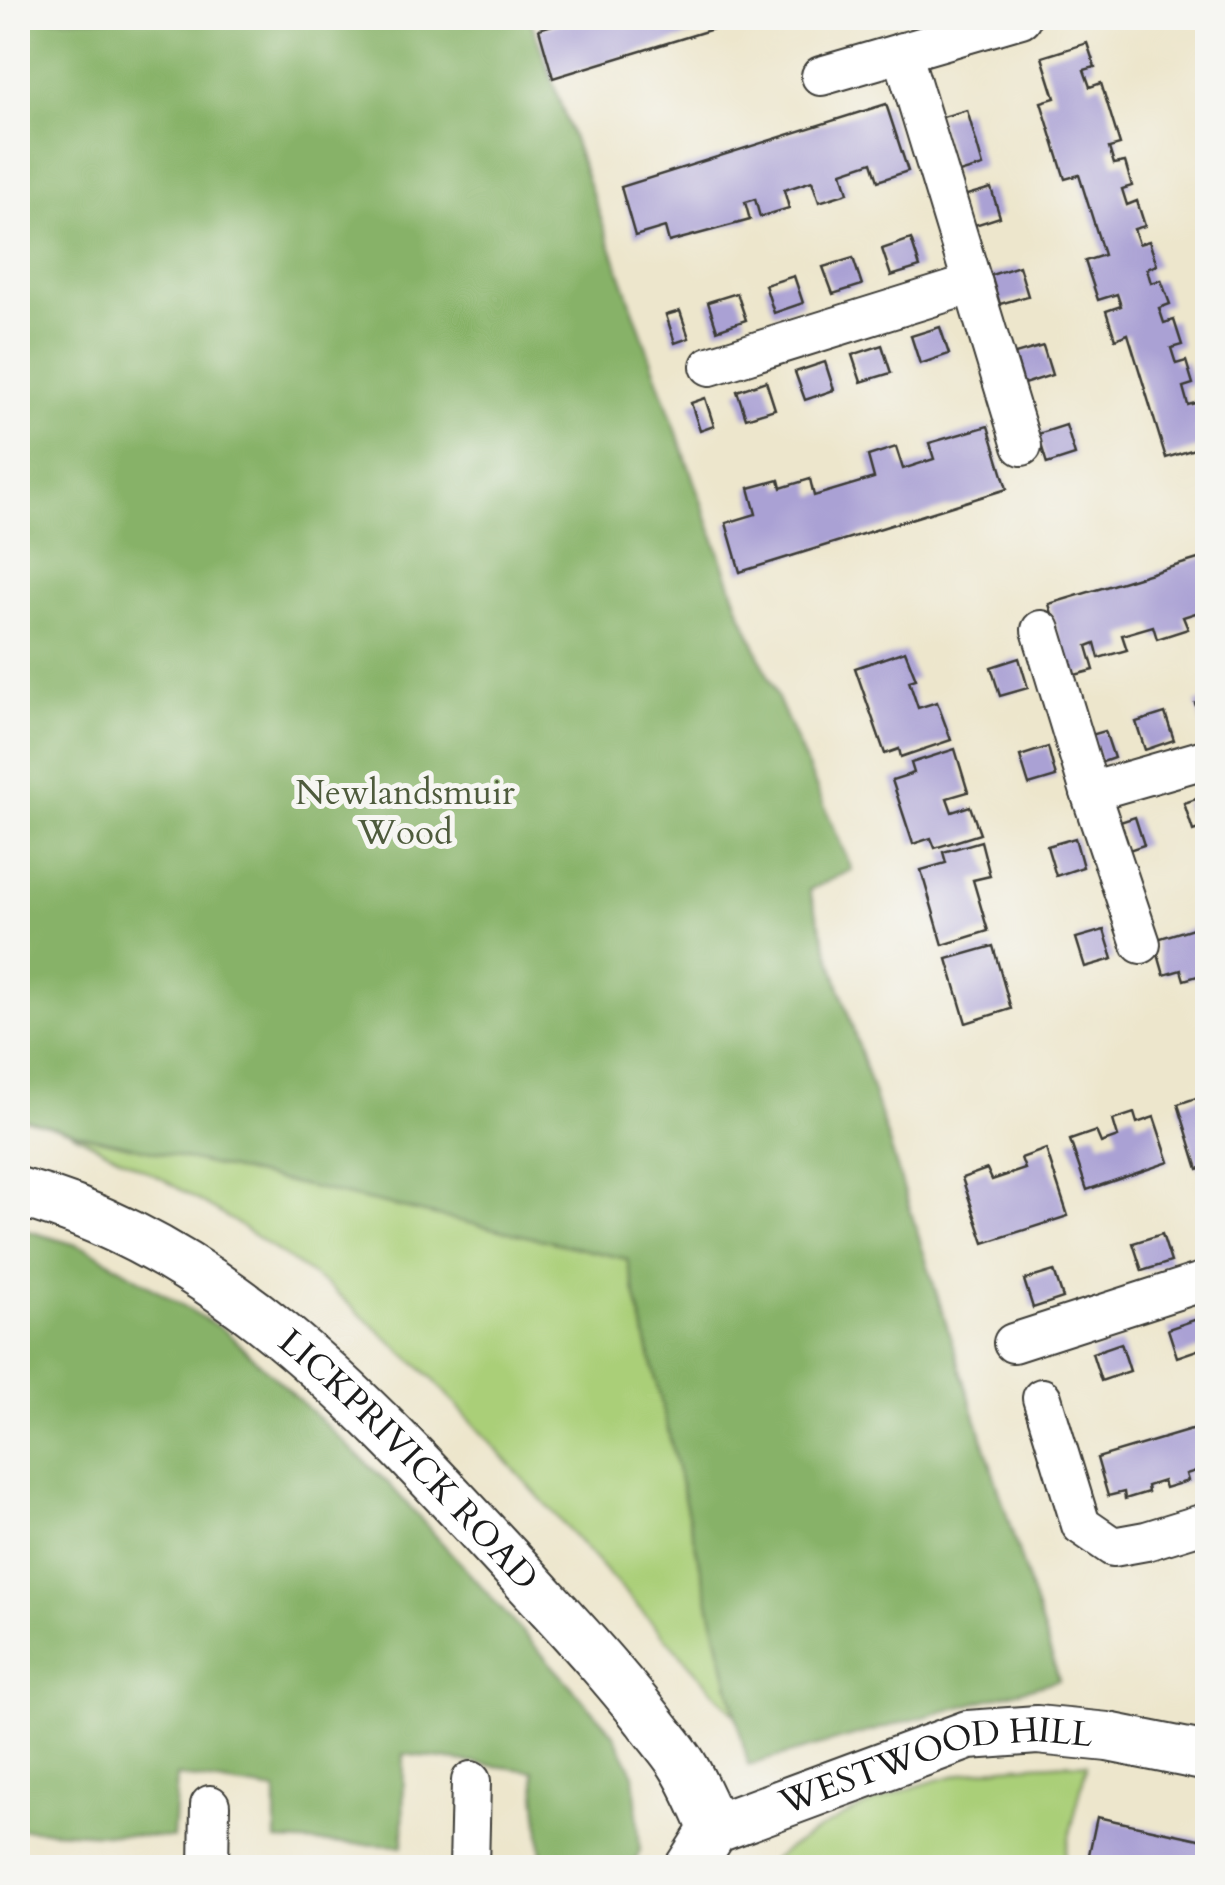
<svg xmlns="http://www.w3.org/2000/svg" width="1225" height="1885" font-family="Cardo,serif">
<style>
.green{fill:#aacf78;stroke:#63764a;stroke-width:2.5}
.forest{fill:#87b268;stroke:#526742;stroke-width:2.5}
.building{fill:#aaa1d4}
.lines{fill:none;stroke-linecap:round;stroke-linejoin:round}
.minor-casing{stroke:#3b3a36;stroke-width:42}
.tertiary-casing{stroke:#3b3a36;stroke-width:52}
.minor{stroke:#fff;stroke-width:38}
.tertiary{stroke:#fff;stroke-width:48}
.labels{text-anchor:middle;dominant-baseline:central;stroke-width:10;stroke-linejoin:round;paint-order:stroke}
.park-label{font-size:35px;fill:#4e5b3c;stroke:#f6f6f2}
.street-label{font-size:35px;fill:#1c1c1c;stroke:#f6f6f2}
</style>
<rect width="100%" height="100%" fill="#f6f6f2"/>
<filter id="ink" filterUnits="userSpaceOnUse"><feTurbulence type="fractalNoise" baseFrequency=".01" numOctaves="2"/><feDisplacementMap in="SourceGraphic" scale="20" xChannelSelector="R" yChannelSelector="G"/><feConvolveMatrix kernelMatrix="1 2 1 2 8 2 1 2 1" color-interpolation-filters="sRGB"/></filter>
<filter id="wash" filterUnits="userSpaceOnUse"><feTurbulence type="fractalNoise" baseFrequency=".0048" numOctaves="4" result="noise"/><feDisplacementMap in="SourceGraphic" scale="40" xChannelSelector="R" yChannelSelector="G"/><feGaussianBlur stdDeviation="2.25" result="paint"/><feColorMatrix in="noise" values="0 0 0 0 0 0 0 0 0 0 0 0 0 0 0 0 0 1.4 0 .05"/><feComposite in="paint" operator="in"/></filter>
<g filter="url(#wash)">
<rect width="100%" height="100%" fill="#ede6cc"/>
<g class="green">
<path d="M70,1132L627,1259L736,1716L432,1378L331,1288L233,1221L164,1180Z"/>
<path d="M1068,1763L1087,1764L1062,1867H763C824,1819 912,1780 990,1769C1015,1765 1042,1765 1068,1763Z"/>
</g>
<g class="forest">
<path d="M18,18H530L739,608L852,870L809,890L1059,1680L748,1765L627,1259L90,1137L18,1117Z"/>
<path d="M18,1228L87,1248L225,1331L389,1484L613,1733L634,1774L640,1851L632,1867H543L534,1771L404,1754L403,1846L276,1841V1791L177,1776L173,1838L18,1829Z"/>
</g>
<g id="blocks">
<g class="building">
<path d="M575,18H749L553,78L539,29Z"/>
<path d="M1087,43L1095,67L1084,70L1090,87L1101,83L1120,145L1109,148L1114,164L1125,162L1132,186L1122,189L1127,205L1137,201L1145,226L1134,229L1139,244L1149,241L1157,265L1147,269L1151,283L1161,280L1170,304L1159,308L1164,323L1174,320L1182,345L1171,348L1176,364L1186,361L1193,384L1183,387L1188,405L1199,402L1206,426L1196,429L1201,447L1166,458L1128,334L1115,339L1106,311L1121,306L1117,294L1098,300L1085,261L1104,255L1079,175L1065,179L1041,102L1055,98L1042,57Z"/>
<path d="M886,104L908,171L878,181L872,162L842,172L848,193L819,202L812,181L784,190L789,208L760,217L755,199L745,202L750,220L669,242L665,227L635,236L621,187Z"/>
<path d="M967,110L983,166L956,174L939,118Z"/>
<path d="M991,188L1000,217L972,226L963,196Z"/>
<path d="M911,239L920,267L891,276L882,249Z"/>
<path d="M853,258L862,285L833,294L823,267Z"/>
<path d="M1019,266L1028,296L1000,304L991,275Z"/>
<path d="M794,276L803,303L774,313L765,285Z"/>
<path d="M737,293L746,320L717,330L708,302Z"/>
<path d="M680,311L689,338L675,343L666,315Z"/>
<path d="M940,327L949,354L920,364L911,336Z"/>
<path d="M882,345L891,373L861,382L852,355Z"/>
<path d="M1043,346L1052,375L1024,384L1015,354Z"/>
<path d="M825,362L834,390L805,400L795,372Z"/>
<path d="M766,381L775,409L746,418L737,391Z"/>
<path d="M705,398L714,426L700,431L691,403Z"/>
<path d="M1066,425L1075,455L1047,464L1038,434Z"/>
<path d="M988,426L1007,489L740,572L726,523L756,514L749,488L779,480L781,488L810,479L814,496L874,478L868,456L896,447L903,469L934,459L929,443Z"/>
<path d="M1208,556V609L1183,617L1188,629L1157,639L1153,626L1122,635L1127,650L1099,658L1095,643L1087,646L1094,670L1071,676L1049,604Z"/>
<path d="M905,651L916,679L909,681L918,708L937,702L951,740L901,757L899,749L885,754L855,668Z"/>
<path d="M1019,658L1028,688L1000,696L991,667Z"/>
<path d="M1208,699V729L1204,731L1195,703Z"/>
<path d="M1165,713L1174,740L1145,750L1136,722Z"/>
<path d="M1105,731L1114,758L1100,763L1091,735Z"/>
<path d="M1048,747L1056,777L1029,785L1020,756Z"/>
<path d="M955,749L968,792L947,798L952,812L970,806L980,834L935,848L931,838L913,844L892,780L914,773L911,763Z"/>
<path d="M1208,795V826L1193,831L1184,803Z"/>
<path d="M1135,817L1144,845L1129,850L1120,822Z"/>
<path d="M1075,838L1083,867L1056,876L1047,846Z"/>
<path d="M981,841L990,876L973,880L988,931L943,945L921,870L946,863L943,852Z"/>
<path d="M1208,902V962H1205L1208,973L1184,980L1181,970L1164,975L1154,940L1203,925L1197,905Z"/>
<path d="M1104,930L1113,959L1085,967L1076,938Z"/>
<path d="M993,946L1011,1009L966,1023L947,959Z"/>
<path d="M1205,1095L1208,1104V1166L1198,1169L1178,1104Z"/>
<path d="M1134,1113L1137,1123L1154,1117L1169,1162L1087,1190L1070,1140L1096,1131L1101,1143L1118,1137L1113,1120Z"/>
<path d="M1046,1149L1068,1216L984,1243L962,1178L987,1169L992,1180L1025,1169L1021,1158Z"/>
<path d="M1162,1234L1171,1262L1142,1271L1133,1243Z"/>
<path d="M1054,1271L1063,1298L1033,1308L1024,1280Z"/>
<path d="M1197,1319L1206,1347L1177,1357L1168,1329Z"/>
<path d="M1121,1343L1130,1371L1101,1381L1092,1353Z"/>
<path d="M1208,1425V1475L1204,1476L1202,1469L1186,1474L1188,1481L1165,1488L1163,1481L1147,1486L1148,1492L1125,1499L1124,1492L1108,1496L1097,1458Z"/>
<path d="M1097,1817L1208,1841V1868H1127L1088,1859Z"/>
</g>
</g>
</g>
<g filter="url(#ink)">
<use href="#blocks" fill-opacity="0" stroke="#3b3a36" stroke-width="2.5"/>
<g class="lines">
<defs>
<g id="minor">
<path d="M902,52L1022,446"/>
<path d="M821,76L1021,18"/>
<path d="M710,366L973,284"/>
<path d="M1041,630L1090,792L1208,758"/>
<path d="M1090,792L1141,944"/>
<path d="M1013,1343L1208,1280"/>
<path d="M1042,1398L1081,1525L1113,1547L1146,1541L1208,1522"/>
<path d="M209,1868L210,1805"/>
<path d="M469,1868L471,1781"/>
</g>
<g id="tertiary">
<path id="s1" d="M18,1192C225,1247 373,1414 513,1565C559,1616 606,1665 648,1719C658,1733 670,1746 680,1761C694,1782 703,1806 714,1829"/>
<path id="s2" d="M689,1868L714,1829L968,1735L1037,1730L1108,1737L1208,1757"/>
</g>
</defs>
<use href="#minor" class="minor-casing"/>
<use href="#tertiary" class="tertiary-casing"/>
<use href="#minor" class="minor"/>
<use href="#tertiary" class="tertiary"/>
</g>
</g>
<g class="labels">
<g class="park-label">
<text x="405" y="793">Newlandsmuir<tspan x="405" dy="40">Wood</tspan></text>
</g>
<g class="street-label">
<text stroke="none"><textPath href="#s1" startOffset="480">LICKPRIVICK ROAD</textPath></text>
<text stroke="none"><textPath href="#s2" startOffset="280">WESTWOOD HILL</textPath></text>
</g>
</g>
<rect width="1225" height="1885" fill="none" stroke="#f6f6f2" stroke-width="60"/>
</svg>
